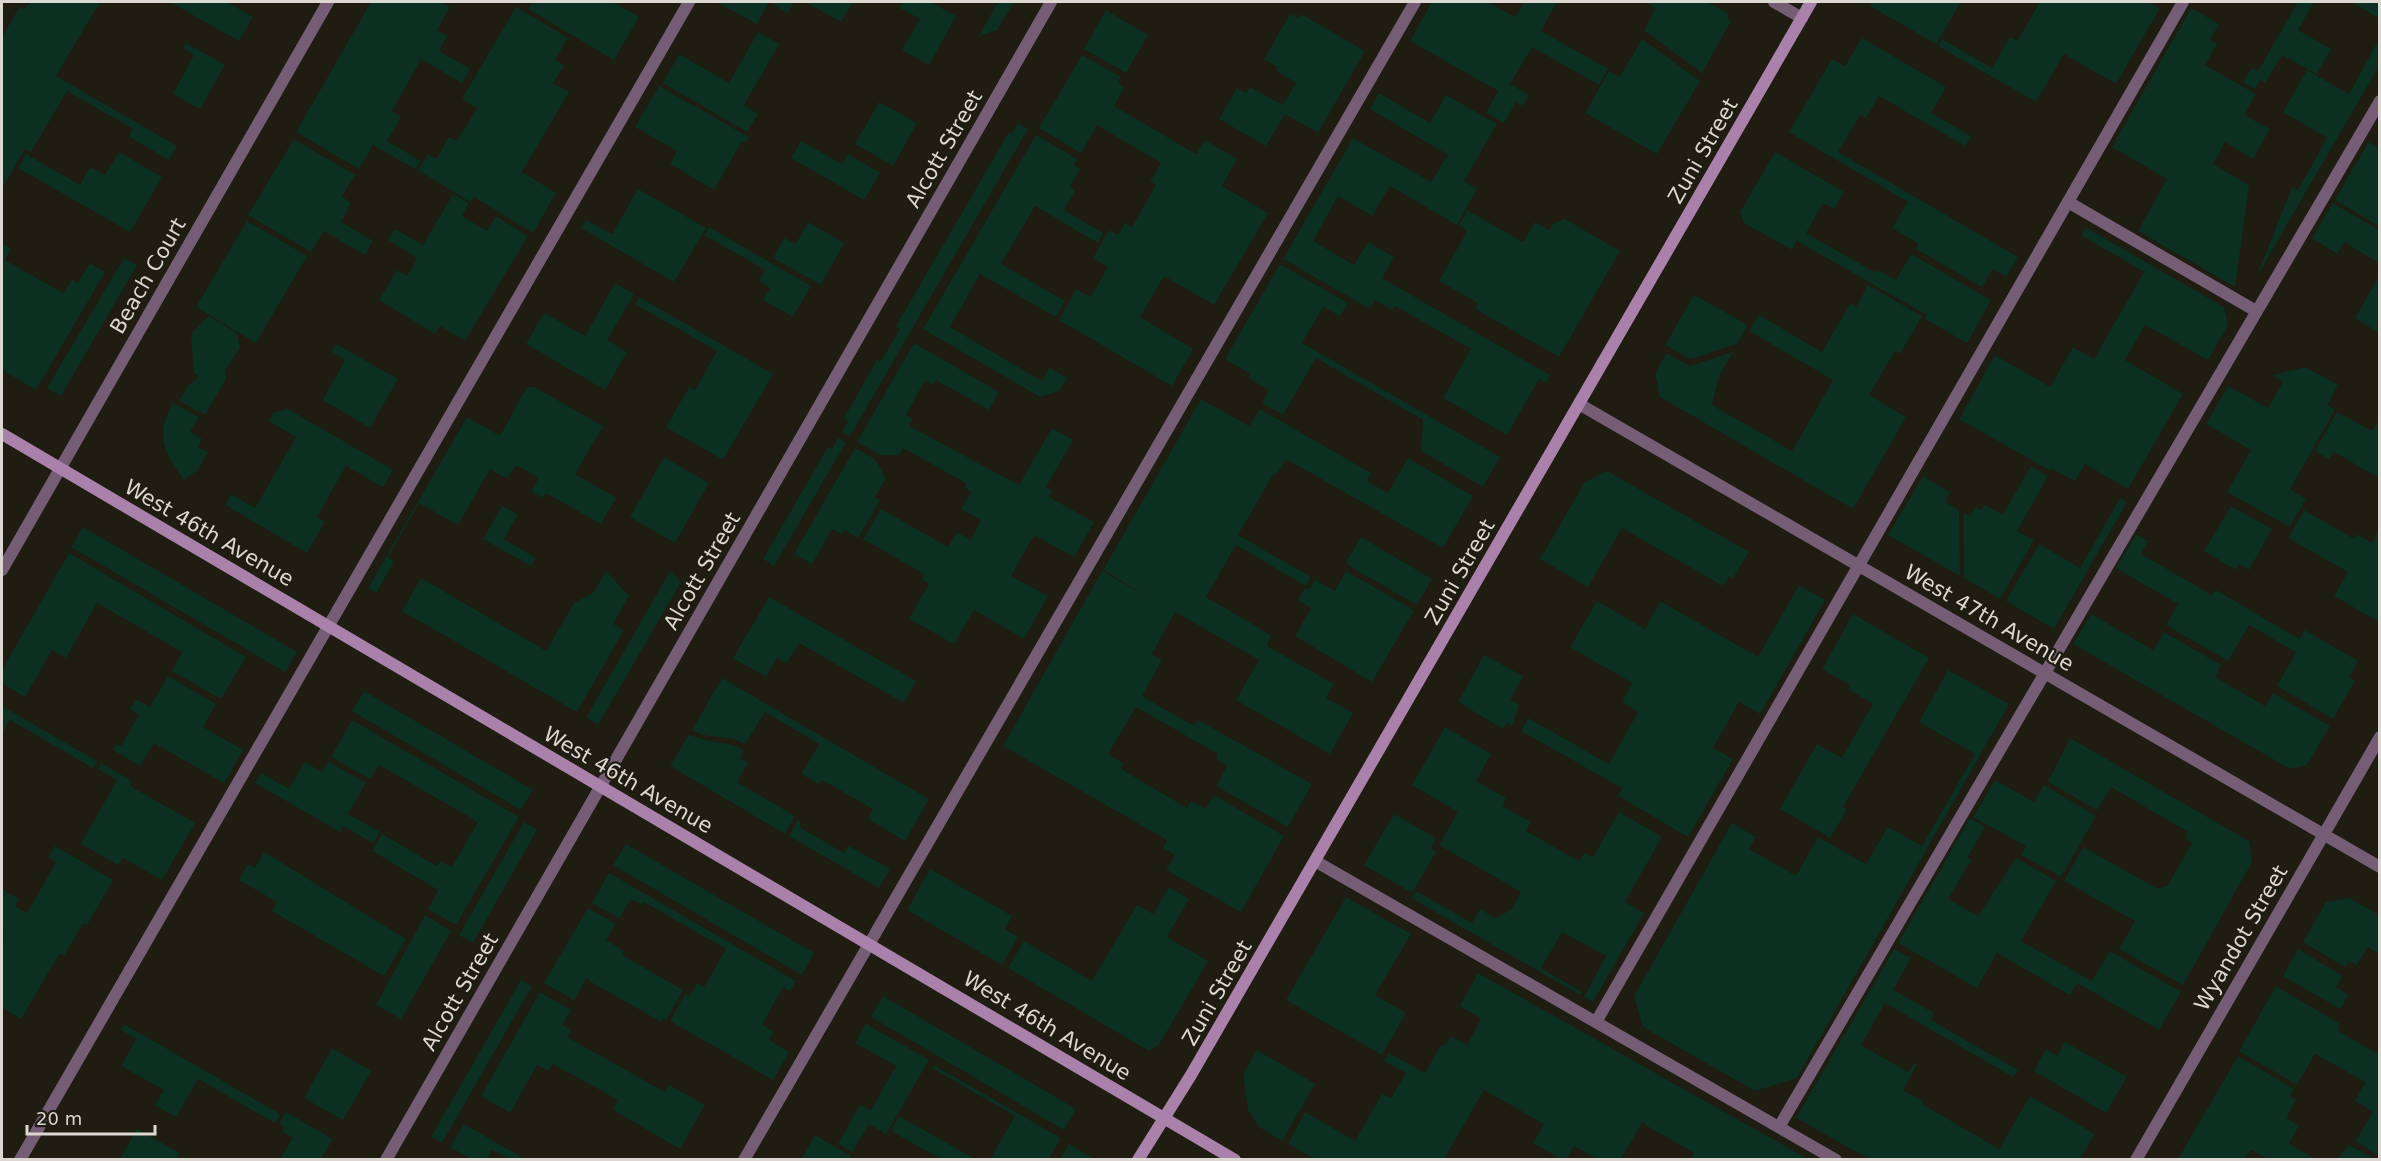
<svg xmlns="http://www.w3.org/2000/svg" width="2381" height="1161" font-family="'DejaVu Sans',sans-serif">
<style>
.green{fill:#0b2f21}
.lines{fill:none;stroke-linecap:round;stroke-linejoin:round}
.lane{stroke:#755d76;stroke-width:12}
.street{stroke:#755d76;stroke-width:12}
.secondary{stroke:#a981aa;stroke-width:12}
.labels{text-anchor:middle;dominant-baseline:central;stroke-width:4.5;stroke-linejoin:round;paint-order:stroke}
.street-label{font-size:21px;fill:#dad8d1;stroke:#1f1c11}
</style>
<rect width="100%" height="100%" fill="#1f1c11"/>
<g class="green">
<path d="M30,2H100L56,76L177,146L169,160L129,137L133,129L67,91L31,152L25,149L2,189V37L20,6L24,10Z"/>
<path d="M170,2H227L253,17L239,41Z"/>
<path d="M371,2H440L450,7L437,30L447,36L439,51L470,69L462,83L421,59L392,111L401,117L387,141L421,161L415,169L373,145L359,169L296,132Z"/>
<path d="M533,2H612L639,17L614,60L528,9Z"/>
<path d="M716,2H794L788,13L769,2L757,24Z"/>
<path d="M805,2H853L841,22Z"/>
<path d="M903,2H930L956,16L929,65L902,50L920,19L900,8Z"/>
<path d="M998,2H1014L997,30L978,37Z"/>
<path d="M1432,2H1488L1515,17L1524,2H1557L1541,31L1608,69L1599,85L1532,47L1510,84L1529,95L1523,106L1516,102L1504,123L1486,113L1498,91L1410,41Z"/>
<path d="M1645,2H1707L1729,14L1727,19L1731,21L1702,73L1644,30L1656,8Z"/>
<path d="M1872,2H1961L1936,44L1870,6Z"/>
<path d="M2036,2H2149L2160,8L2116,84L2064,54L2036,102L1938,46L1942,39L1992,68L2010,37L2017,41L2039,4Z"/>
<path d="M2298,2H2314L2298,30L2331,49L2317,74L2282,55L2265,83L2260,80L2255,89L2243,82L2251,68L2258,71Z"/>
<path d="M2351,2H2379V18Z"/>
<path d="M516,7L568,38L555,60L564,66L553,83L569,92L522,172L556,193L533,233L474,197L470,202L418,170L428,154L436,159L449,137L457,141L477,108L462,99Z"/>
<path d="M2191,8L2219,24L2210,40L2217,44L2205,65L2256,94L2244,115L2270,129L2253,159L2225,142L2213,164L2249,185L2235,287L2138,231L2167,179L2112,147Z"/>
<path d="M1106,10L1148,35L1126,73L1084,49Z"/>
<path d="M1290,14L1298,18L1301,14L1365,51L1318,133L1285,114L1266,146L1219,119L1237,88L1246,93L1250,87L1283,105L1296,83L1276,71L1277,67L1264,59Z"/>
<path d="M758,32L779,44L744,105L758,114L747,132L663,83L679,54L729,83Z"/>
<path d="M1862,38L1946,87L1931,113L1971,136L1965,146L1879,96L1866,118L1860,115L1838,152L2018,257L2006,277L1993,269L1982,287L1916,249L1918,243L1892,228L1908,202L1789,132L1832,59L1845,66Z"/>
<path d="M1642,39L1700,81L1657,154L1585,113L1609,71L1620,77Z"/>
<path d="M2379,39V66L2256,278L2292,187L2298,190L2327,138L2283,112L2307,70L2349,94Z"/>
<path d="M186,43L225,65L200,109L173,94L194,55L183,48Z"/>
<path d="M1082,55L1121,77L1118,83L1124,88L1114,106L1196,154L1205,140L1237,159L1222,186L1268,213L1214,305L1164,276L1140,317L1193,349L1172,386L1059,320L1076,289L1091,297L1108,267L1093,258L1109,230L1118,235L1125,223L1132,227L1156,185L1150,181L1161,163L1097,125L1081,153L1039,128Z"/>
<path d="M659,86L749,137L746,142L742,141L714,190L670,164L677,151L635,127Z"/>
<path d="M1379,93L1430,123L1446,95L1497,124L1464,181L1477,189L1457,225L1390,186L1372,216L1338,196L1313,241L1354,265L1368,242L1394,257L1382,278L1550,375L1546,383L1539,379L1507,435L1443,398L1471,349L1395,306L1392,310L1375,300L1370,309L1283,259L1353,138L1431,182L1448,155L1370,109Z"/>
<path d="M879,102L917,123L893,166L855,144Z"/>
<path d="M1018,123L1028,129L850,436L842,432L848,421L844,418L877,360L880,362L900,329L896,326L1009,132L1012,134Z"/>
<path d="M1036,135L1077,159L1074,165L1080,169L1070,187L1075,191L1064,210L1103,233L1098,243L1035,206L1001,264L1065,301L1056,317L980,274L950,327L1042,381L1050,368L1067,378L1059,391L1040,397L923,329Z"/>
<path d="M294,139L355,175L342,196L351,203L341,222L373,241L365,255L324,231L311,252L248,215Z"/>
<path d="M801,141L842,164L848,154L880,173L864,200L791,158Z"/>
<path d="M2368,142L2379,148V226L2335,200Z"/>
<path d="M119,152L162,177L130,232L18,168L26,154L80,185L90,167L105,175Z"/>
<path d="M1775,152L1844,192L1834,209L1823,203L1806,233L1876,273L1878,270L1896,280L1911,254L1991,300L1967,343L1925,319L1927,315L1797,241L1792,250L1744,223L1740,212Z"/>
<path d="M638,189L706,228L674,282L581,228L586,220L612,234Z"/>
<path d="M453,194L469,203L462,216L487,231L496,216L528,236L465,341L440,326L435,334L379,300L397,270L407,276L417,258L388,240L395,229L423,245Z"/>
<path d="M2333,203L2379,230V263L2344,242L2337,254L2312,238Z"/>
<path d="M1467,210L1523,242L1535,222L1550,230L1553,224L1565,219L1620,251L1559,357L1475,309L1478,303L1439,281L1467,231L1459,225Z"/>
<path d="M247,221L307,256L256,343L196,307Z"/>
<path d="M808,222L844,243L821,285L773,258L784,238L796,244Z"/>
<path d="M709,227L811,286L793,317L763,300L770,288L759,281L765,270L704,235Z"/>
<path d="M2085,227L2224,307L2228,325L2208,360L2145,325L2125,360L2183,394L2128,489L2085,464L2075,481L2051,468L2049,470L1959,419L1995,355L2050,387L2073,347L2094,359L2144,272L2081,235Z"/>
<path d="M2,243L11,249L5,260L63,293L72,280L78,283L90,263L105,272L36,390L2,370Z"/>
<path d="M124,258L137,265L61,396L47,388Z"/>
<path d="M1280,264L1348,303L1340,316L1323,307L1302,343L1500,457L1483,487L1421,451L1423,420L1316,358L1283,415L1262,403L1269,390L1248,378L1250,374L1225,359Z"/>
<path d="M2379,276L2380,333H2379L2355,318Z"/>
<path d="M615,283L634,294L607,340L627,352L605,390L526,344L544,313L585,336Z"/>
<path d="M1868,285L1922,316L1900,354L1895,351L1869,395L1906,417L1853,509L1660,397L1655,373L1666,353L1690,366L1733,352L1719,376L1712,405L1792,451L1833,380L1749,331L1759,315L1822,352L1850,304L1856,307Z"/>
<path d="M1694,295L1748,325L1737,344L1690,359L1665,345Z"/>
<path d="M639,297L773,374L723,460L666,427L689,387L695,390L717,351L635,304Z"/>
<path d="M209,316L237,333L240,348L225,370L226,379L205,415L179,401L188,386L199,377L194,373L191,333Z"/>
<path d="M914,343L999,392L989,410L936,380L933,385L925,380L906,415L912,419L909,426L1019,485L1052,428L1073,440L1046,487L1052,491L1049,497L1094,522L1074,557L1034,535L1011,576L1048,596L1024,639L974,610L954,644L909,619L929,584L922,579L924,574L863,539L881,509L948,547L957,532L971,540L981,520L961,509L971,492L964,487L966,483L903,448L899,455H880L857,442Z"/>
<path d="M336,344L398,379L370,428L323,400L345,360L332,352Z"/>
<path d="M2306,367L2338,385L2327,405L2335,410L2290,489L2306,499L2290,527L2227,492L2251,450L2206,424L2228,386L2268,408L2283,382L2272,375Z"/>
<path d="M527,387H534L603,426L575,474L616,498L601,524L546,493L542,498L531,491L539,478L516,465L507,479L490,469L458,525L419,503L388,557L394,562L376,593L368,588L467,417L500,436Z"/>
<path d="M1201,399L1249,426L1260,409L1371,473L1367,481L1388,493L1408,458L1473,496L1443,548L1286,459L1277,474L1274,473L1238,535L1311,577L1306,586L1236,545L1206,597L1271,635L1267,646L1334,684L1326,698L1353,713L1330,754L1236,700L1259,660L1175,612L1152,654L1162,660L1142,696L1194,726L1198,720L1312,784L1288,827L1216,786L1227,766L1216,759L1218,754L1136,707L1108,754L1123,763L1121,769L1187,808L1191,801L1206,809L1214,795L1284,836L1241,912L1166,870L1175,855L1163,848L1167,840L1003,746L1102,571L1155,601L1103,570Z"/>
<path d="M173,403L199,417L190,432L202,439L198,447L208,452L198,470L184,480C164,451 154,436 173,403Z"/>
<path d="M288,409L393,470L383,487L346,466L317,517L325,522L307,553L225,505L231,494L255,508L296,437L269,421L273,413Z"/>
<path d="M2337,412L2372,431L2377,423L2379,424V478L2334,452L2329,459L2315,451Z"/>
<path d="M838,438L846,442L774,566L763,559L828,447L832,449Z"/>
<path d="M855,448L875,459L886,478L875,497L880,500L858,538L845,530L842,534L832,529L812,564L794,554Z"/>
<path d="M664,457L709,483L675,543L630,517Z"/>
<path d="M2031,466L2048,476L2017,531L2034,540L2000,599L1964,578L1963,512L1970,516L1975,507L1982,510L1984,505L2003,514Z"/>
<path d="M1607,471L1749,552L1733,578L1729,576L1723,586L1622,528L1588,587L1540,559L1585,482Z"/>
<path d="M1923,476L1950,492L1945,502L1959,510L1960,576L1888,535Z"/>
<path d="M2120,498L2127,502L2054,629L2006,601L2039,544L2080,568Z"/>
<path d="M502,506L518,514L504,539L536,558L531,566L483,539Z"/>
<path d="M2231,506L2272,529L2249,570L2239,564L2236,570L2204,551Z"/>
<path d="M2304,510L2354,539L2357,534L2372,543L2379,529V622L2334,596L2348,572L2288,538Z"/>
<path d="M83,527L297,652L285,672L71,547Z"/>
<path d="M2136,534L2148,541L2141,554L2212,595L2216,590L2299,639L2305,630L2358,661L2349,678L2355,681L2333,719L2277,686L2296,652L2249,625L2228,661L2166,625L2178,604L2116,568Z"/>
<path d="M1361,537L1432,579L1417,605L1349,566L1346,562Z"/>
<path d="M69,553L246,657L221,699L172,671L182,652L97,603L66,658L52,650L25,697L2,683V670Z"/>
<path d="M606,571L629,596L613,624L624,630L577,712L402,611L421,578L546,651L574,603L593,593Z"/>
<path d="M670,571L681,582L598,725L586,718Z"/>
<path d="M1346,571L1414,610L1372,682L1295,636L1311,608L1298,600L1305,588L1309,589L1315,580L1335,591Z"/>
<path d="M1799,585L1825,600L1760,714L1739,702L1713,748L1733,759L1688,837L1618,796L1622,788L1521,731L1528,718L1609,764L1638,712L1622,702L1632,683L1570,647L1597,601L1645,629L1660,601L1758,657Z"/>
<path d="M769,597L916,681L904,703L799,643L787,663L777,658L766,677L733,658Z"/>
<path d="M1853,614L1929,658L1843,807L1847,810L1830,838L1780,809L1817,744L1842,758L1873,704L1848,689L1850,685L1822,669Z"/>
<path d="M2091,614L2153,650L2164,632L2221,665L2215,677L2265,706L2273,693L2330,726L2307,765L2290,769L2073,644Z"/>
<path d="M1484,655L1523,676L1510,700L1519,705L1512,726L1507,723L1503,729L1458,702Z"/>
<path d="M1948,670L2009,704L1797,1078L1755,1091L1643,1027L1634,996L1732,823L1756,837L1749,849L1796,876L1818,837L1866,864L1888,827L1922,846L1975,754L1919,722Z"/>
<path d="M168,676L216,704L203,727L243,750L224,783L154,743L140,766L113,750L116,744L121,746L139,715L130,709L136,699L150,707Z"/>
<path d="M722,678L929,799L905,841L868,819L873,809L822,780L819,784L801,774L819,744L765,712L745,744C726,733 711,741 692,730Z"/>
<path d="M364,691L533,790L521,810L352,711Z"/>
<path d="M2,706L97,761L93,768L10,720L2,734Z"/>
<path d="M352,720L519,817L456,925L428,909L438,890L372,851L382,834L437,866L440,861L452,867L478,822L379,765L370,779L331,757Z"/>
<path d="M1445,727L1491,754L1476,781L1506,798L1502,806L1531,822L1526,831L1579,861L1584,853L1593,857L1619,812L1662,837L1625,902L1644,913L1593,1002L1584,997L1606,956L1562,932L1541,968L1582,992L1580,995L1411,898L1416,891L1472,923L1480,909L1495,918L1511,910L1521,892L1439,845L1458,812L1412,785Z"/>
<path d="M689,734C708,745 725,739 744,750L740,758L748,763L737,782L795,816L785,834L670,766Z"/>
<path d="M2070,738L2249,841L2252,862L2183,985L2119,949L2135,921L2064,881L2083,847L2158,889L2168,885L2192,843L2185,838L2188,832L2111,787L2097,810L2048,782Z"/>
<path d="M328,761L366,783L348,814L380,832L373,843L343,826L340,832L255,783L261,773L289,789L305,762L322,772Z"/>
<path d="M101,763L132,781L130,786L195,823L162,880L123,858L118,865L81,844L117,780L98,769Z"/>
<path d="M1995,780L2034,802L2044,785L2096,816L2061,877L2021,855L2026,846L1973,817Z"/>
<path d="M1394,814L1436,838L1431,848L1436,852L1412,893L1364,865Z"/>
<path d="M1970,818L1985,827L1967,858L1971,860L1948,899L1978,916L2016,858L2056,881L2021,941L2092,981L2110,951L2181,992L2159,1030L2077,983L2070,995L1997,953L1977,988L1898,943Z"/>
<path d="M798,820L801,822L799,827L844,853L849,846L890,869L879,888L789,836Z"/>
<path d="M524,822L537,830L473,943L459,935Z"/>
<path d="M626,844L814,953L802,975L613,865Z"/>
<path d="M55,846L113,880L87,925L83,923L64,956L59,954L21,1019L2,1007V942L4,937L2,928V889L19,899L15,906L27,913L56,862L48,857Z"/>
<path d="M264,852L406,939L384,976L272,911L277,902L239,880L248,864L255,868Z"/>
<path d="M930,869L1012,916L1005,929L1018,937L1002,965L907,910Z"/>
<path d="M609,873L796,981L790,991L783,987L762,1025L774,1032L769,1040L789,1052L773,1080L670,1021L685,994L689,997L697,983L704,987L726,949L644,902L642,905L631,899L619,918L592,903Z"/>
<path d="M1169,887L1189,899L1167,937L1208,961L1159,1045L1149,1051L1008,968L1024,941L1092,981L1137,905L1153,914Z"/>
<path d="M1346,897L1411,934L1375,995L1406,1013L1382,1055L1286,1000Z"/>
<path d="M2349,898L2379,915V954L2368,947L2357,965L2349,961L2345,967L2303,942L2326,902Z"/>
<path d="M588,908L616,924L606,940L624,951L622,955L683,990L667,1019L664,1018L661,1022L586,979L574,1000L544,983Z"/>
<path d="M425,915L451,931L401,1019L376,1005Z"/>
<path d="M1894,949L1911,958L1893,990L1934,1013L1931,1020L2018,1070L2013,1077L1885,1003L1861,1045L1908,1072L1914,1063L1917,1064L1903,1090L1923,1101L1922,1104L1999,1149L2030,1096L2095,1134L2080,1159H1869L1796,1118Z"/>
<path d="M2298,949L2343,976L2336,987L2349,995L2340,1009L2283,976Z"/>
<path d="M1478,973L1808,1159H1691L1694,1153L1642,1123L1621,1159H1597L1574,1146L1566,1159H1561L1533,1143L1544,1124L1484,1090L1444,1159H1315L1288,1144L1305,1112L1355,1141L1382,1094L1391,1098L1406,1073L1384,1061L1389,1053L1425,1073L1440,1046L1446,1044L1451,1036L1467,1045L1481,1019L1460,1006Z"/>
<path d="M521,980L532,986L442,1143L431,1137Z"/>
<path d="M2276,986L2340,1024L2337,1030L2379,1055V1156L2355,1141L2373,1112L2355,1101L2365,1082L2315,1054L2297,1085L2239,1051Z"/>
<path d="M540,992L571,1010L562,1025L571,1030L567,1037L665,1092L669,1085L705,1105L680,1149L613,1110L618,1100L553,1064L549,1071L537,1065L510,1113L481,1096Z"/>
<path d="M883,996L1076,1109L1064,1130L871,1017Z"/>
<path d="M124,1024L280,1114L275,1123L198,1079L176,1117L155,1105L164,1090L121,1066L136,1039L121,1030Z"/>
<path d="M866,1024L929,1060L886,1134L869,1124L852,1152L838,1144L860,1105L871,1110L896,1066L855,1043Z"/>
<path d="M2065,1042L2127,1077L2106,1113L2034,1071L2046,1049L2057,1056Z"/>
<path d="M332,1048L371,1071L343,1120L304,1098Z"/>
<path d="M1257,1050L1315,1084L1282,1141L1259,1127L1248,1110L1243,1074Z"/>
<path d="M2238,1056L2294,1089L2290,1096L2296,1100L2286,1118L2299,1126L2289,1144L2316,1159H2268L2251,1150L2245,1159H2178Z"/>
<path d="M934,1065L1061,1138L1049,1159H990L1015,1116L932,1068Z"/>
<path d="M286,1112L333,1139L321,1159H280L293,1138L282,1131L284,1127L279,1123Z"/>
<path d="M899,1116L975,1159H941L891,1131Z"/>
<path d="M464,1124L525,1159H509L492,1150L486,1159H471L450,1147Z"/>
<path d="M137,1129L180,1153L176,1159H120Z"/>
<path d="M815,1135L851,1156L849,1159L802,1158Z"/>
<path d="M1069,1144L1094,1159H1060Z"/>
<path d="M2349,1145L2375,1159H2337Z"/>
</g>
<g class="lines">
<g class="lane">
<path d="M2068,202L2256,311"/>
<path d="M1315,861L1836,1160"/>
<path d="M1596,1022L2183,2"/>
<path d="M1779,1127L2380,101"/>
<path d="M20,1160L689,2"/>
<path d="M744,1160L1415,2"/>
</g>
<g class="street">
<path d="M1774,2L1802,18"/>
<path d="M1579,404L2380,867"/>
<path d="M2,570L328,2"/>
<path d="M386,1160L1051,2"/>
<path d="M2136,1160L2380,737"/>
</g>
<g class="secondary">
<path d="M2,434L1235,1160"/>
<path d="M1138,1160L1191,1075L1811,2"/>
</g>
</g>
<g class="labels">
<g class="street-label">
<text transform="translate(944 149) rotate(-60)">Alcott Street</text>
<text transform="translate(1703 151) rotate(-60)">Zuni Street</text>
<text transform="translate(148 276) rotate(-60)">Beach Court</text>
<text transform="translate(209 533) rotate(30)">West 46th Avenue</text>
<text transform="translate(702 571) rotate(-60)">Alcott Street</text>
<text transform="translate(1460 572) rotate(-60)">Zuni Street</text>
<text transform="translate(1989 618) rotate(30)">West 47th Avenue</text>
<text transform="translate(628 780) rotate(30)">West 46th Avenue</text>
<text transform="translate(2241 938) rotate(-60)">Wyandot Street</text>
<text transform="translate(460 992) rotate(-60)">Alcott Street</text>
<text transform="translate(1217 993) rotate(-60)">Zuni Street</text>
<text transform="translate(1047 1026) rotate(31)">West 46th Avenue</text>
</g>
</g>
<rect width="2381" height="1161" fill="none" stroke="#dad8d1" stroke-width="6"/>
<path d="M27 1125v9h128v-9" fill="none" stroke="#dad8d1" stroke-width="3"/>
<text x="36" y="1125" font-size="18" fill="#dad8d1" stroke="#1f1c11" stroke-width="4.5" paint-order="stroke">20 m</text>
</svg>
